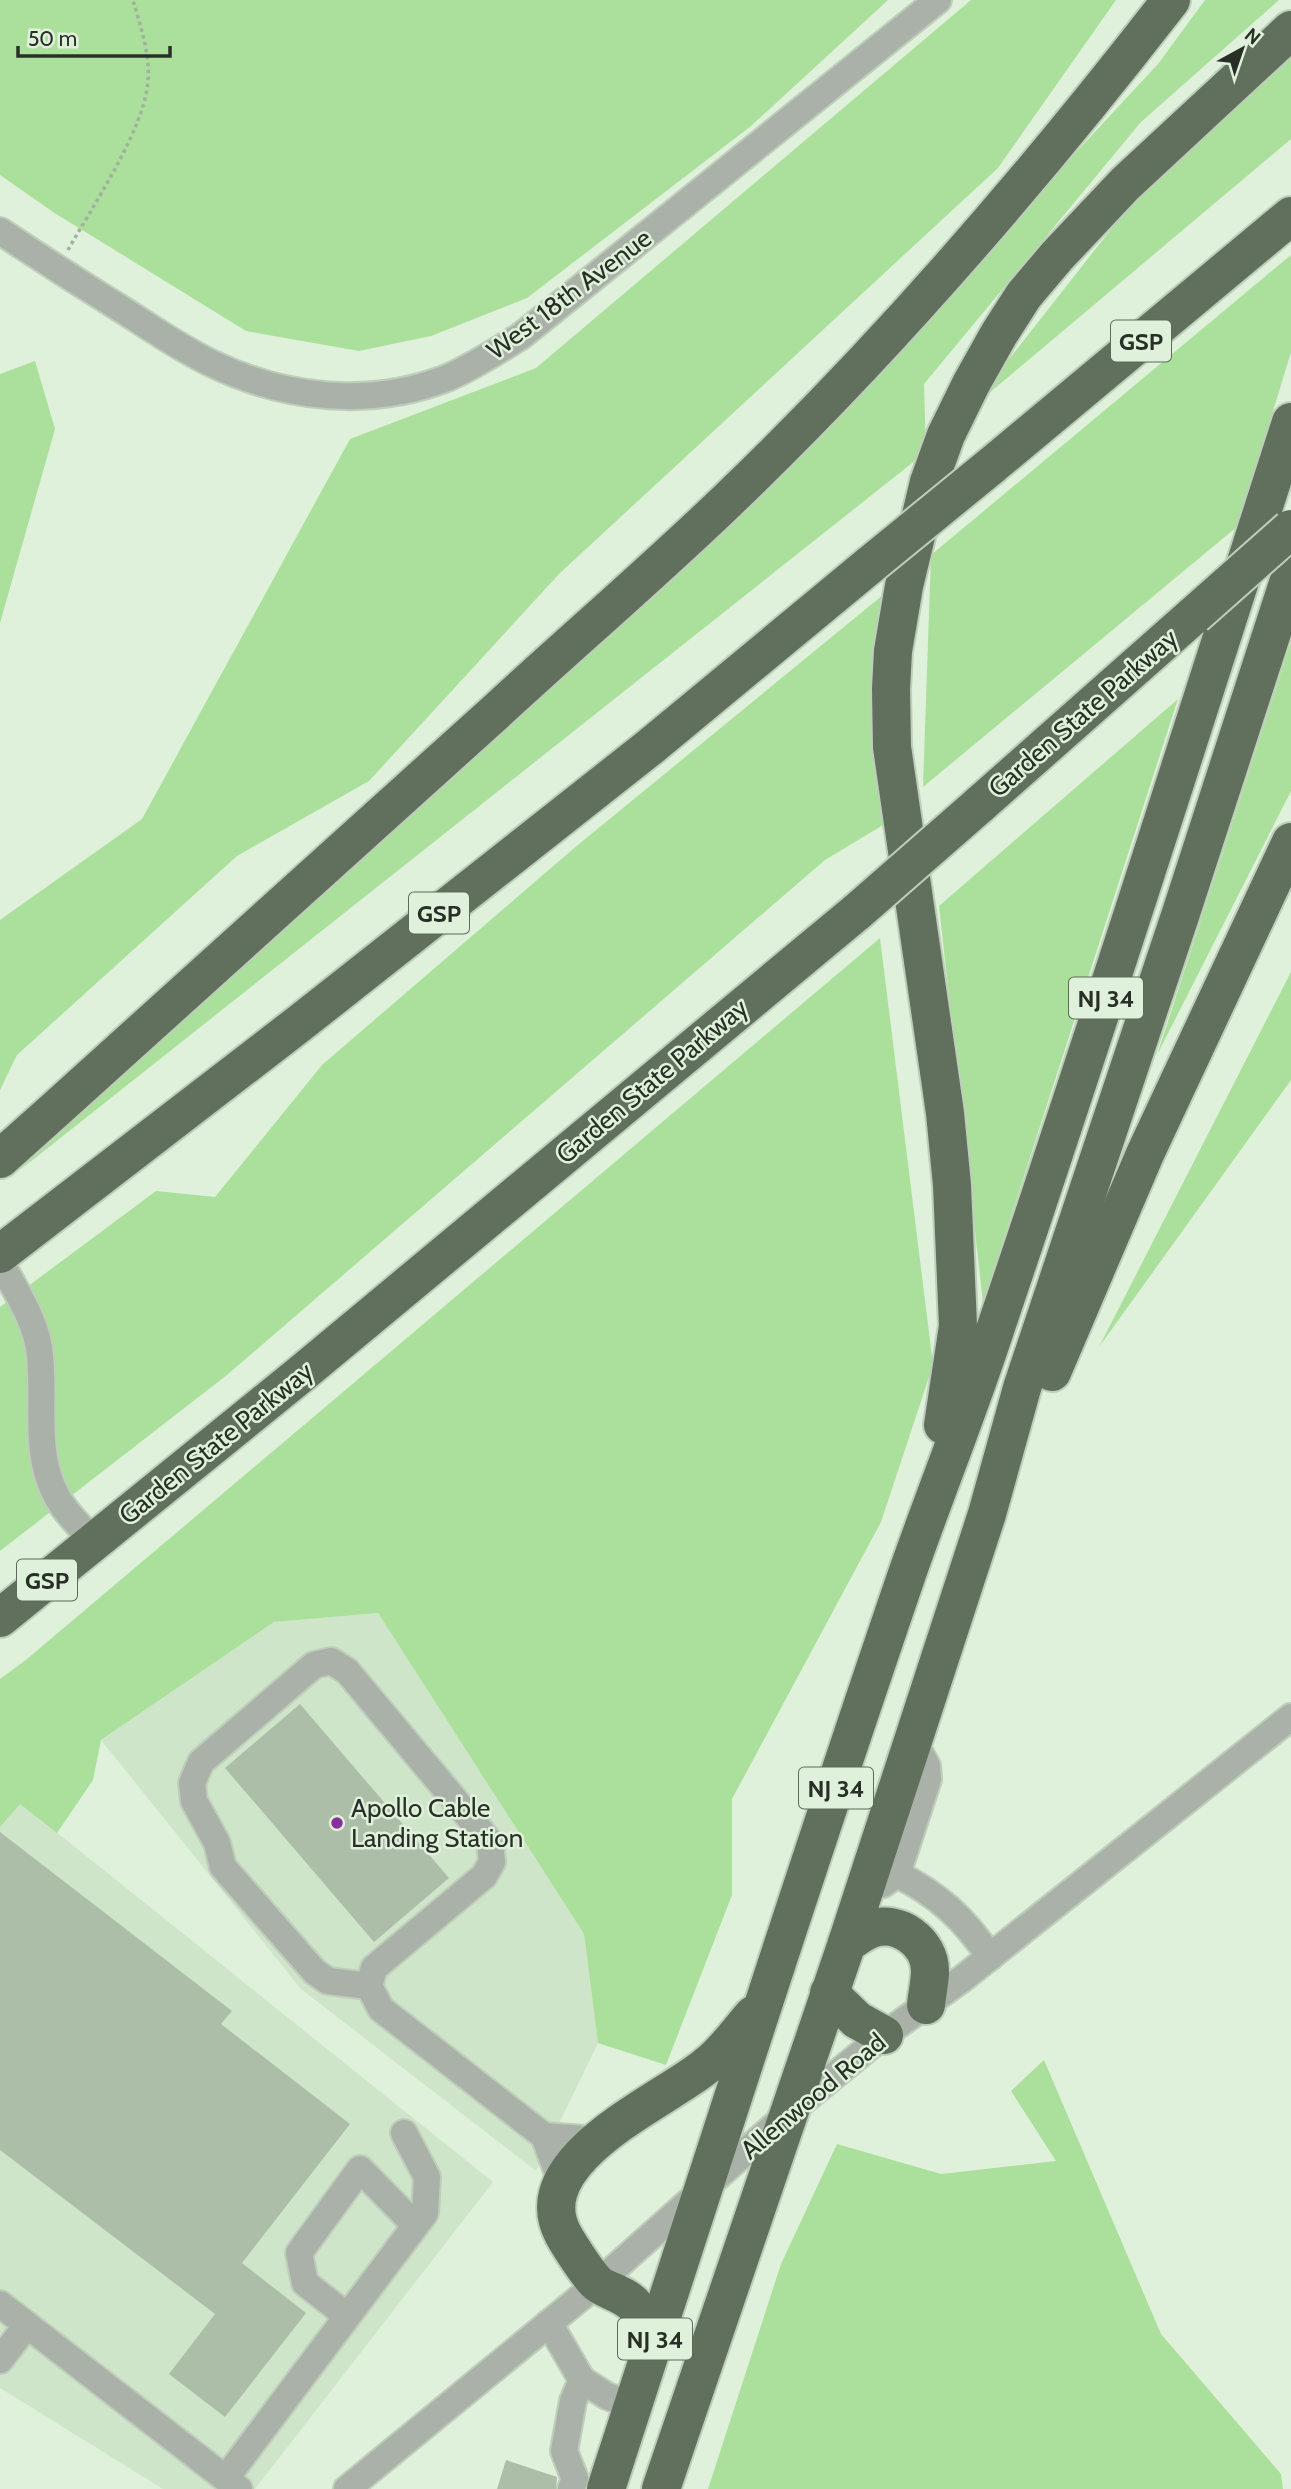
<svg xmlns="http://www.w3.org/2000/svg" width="1291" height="2489" font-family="Cabin,sans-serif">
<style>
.built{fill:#cfe5c9}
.green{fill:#aae09c}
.building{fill:#adbea8}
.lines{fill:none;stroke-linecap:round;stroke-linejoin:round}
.minor-casing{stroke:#beceba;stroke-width:30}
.highway-casing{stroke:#beceba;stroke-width:42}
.path{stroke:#a2b09e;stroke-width:3.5;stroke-dasharray:3.5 3.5;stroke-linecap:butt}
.minor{stroke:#aab1a8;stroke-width:26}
.highway{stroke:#60705c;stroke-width:38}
.highway-bridge-casing{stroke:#beceba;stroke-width:42;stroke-linecap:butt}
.highway-bridge{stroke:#60705c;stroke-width:38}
.poi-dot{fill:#872f9b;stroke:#dff1da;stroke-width:2.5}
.labels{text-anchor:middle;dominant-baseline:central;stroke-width:5;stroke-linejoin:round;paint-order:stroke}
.shield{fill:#dff1da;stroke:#5f695c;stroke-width:2}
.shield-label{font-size:24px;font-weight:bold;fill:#282f26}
.street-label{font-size:26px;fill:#282f26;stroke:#dff1da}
.poi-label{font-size:26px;fill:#282f26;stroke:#dff1da;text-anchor:start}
</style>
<rect width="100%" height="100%" fill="#dff1da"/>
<g class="built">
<path d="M378,1613L584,1934L598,2043L536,2171L301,1989L101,1740L274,1622Z"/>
<path d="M20,1803L493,2182L255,2489H163L0,2388V1827Z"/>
</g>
<g class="green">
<path d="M0,0H888L751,126L527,298L431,336L359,351L246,331L53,212L0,175Z"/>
<path d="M971,0H1116L998,168L559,574L369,781L237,856L17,1055L0,1090V920L142,819L350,439L536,368Z"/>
<path d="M1205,0H1279L1141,122L924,384L926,452L20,1170L934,305L1158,64Z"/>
<path d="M1291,54V139L969,410L1138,195Z"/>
<path d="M1291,255V352L1238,526L923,787L931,555Z"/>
<path d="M35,361L55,429L0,623V374Z"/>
<path d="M889,590L888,822L825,860L227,1375L0,1551V1307L156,1191L215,1197L322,1065L573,849Z"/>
<path d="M1291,642V791L1157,1055Z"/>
<path d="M1178,699L983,1303L939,906Z"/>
<path d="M880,938L933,1365L881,1522L732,1799V1895L666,2065L598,2043L584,1934L378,1613L274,1622L101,1740L93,1780L57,1833L20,1804L0,1827V1679L27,1659Z"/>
<path d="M1291,972V1080L1099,1347Z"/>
<path d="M1044,2060L1161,2334L1281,2474L1283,2489H708L781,2264L837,2144L941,2174L1056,2161L1011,2091Z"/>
</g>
<g class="building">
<path d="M300,1704L449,1878L374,1942L225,1768Z"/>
<path d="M0,1832L232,2011L221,2024L350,2124L242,2263L306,2313L225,2417L169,2374L215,2314L0,2150Z"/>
<path d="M506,2460L557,2477L556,2489H497Z"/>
</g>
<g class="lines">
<defs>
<g id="minor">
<path d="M0,231C42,259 84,286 126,312C154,330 183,350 213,364C286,399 370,408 447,378C473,367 497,351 521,336L938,0"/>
<path d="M0,1262C16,1291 37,1322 40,1355C45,1404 33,1453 57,1497C66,1514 83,1529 95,1543"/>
<path d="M897,1874C938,1895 964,1918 990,1957"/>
<path d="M865,1888L883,1884L897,1874L928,1779L927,1766L913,1740"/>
<path d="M369,1986L328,1981L315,1972L223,1867L217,1843L194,1801L192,1783L201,1762L314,1665L331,1661L347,1671L490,1842L492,1862L484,1876L374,1968L369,1986L381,2009L544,2136"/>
<path d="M562,2184L544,2136L597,2140"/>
<path d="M0,2304L239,2489"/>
<path d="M347,2316L305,2283L299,2253L360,2169L415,2225"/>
<path d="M549,2323L582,2380L573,2401L564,2451L575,2479L571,2489"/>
<path d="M0,2360L27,2325"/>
<path d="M582,2380L607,2396L633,2406"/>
<path d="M226,2478L425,2213L427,2177L404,2133"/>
<path d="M347,2489L597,2284L791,2111L884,2035L962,1979L1291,1717"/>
</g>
<g id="highway">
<path d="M991,466L1291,216"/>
<path d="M978,806L1194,615"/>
<path d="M0,1159C167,1010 333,860 499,709C574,640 652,573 726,502C887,348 1034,177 1171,0"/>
<path d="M0,1254L300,1023L650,747L871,564"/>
<path d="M1052,1372L1145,1154L1291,842"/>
<path d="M943,1425L958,1326L952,1185L945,1113L892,747L891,689L893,651L904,586L929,482L946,435L971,384L999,334L1024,295L1057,256L1125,184L1291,30"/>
<path d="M0,1618L301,1374L858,911"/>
<path d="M847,1943C854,1939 863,1932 871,1929C898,1919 930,1942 930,1971C930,1982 927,1994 926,2005"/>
<path d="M829,1993L857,2020L884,2035"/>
<path d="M653,2346C648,2334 644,2316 636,2307C624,2292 604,2291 596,2282C587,2273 569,2245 563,2234C524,2159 664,2101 706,2066C724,2053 738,2032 753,2015"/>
<path d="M606,2489C705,2184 803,1878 907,1574C936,1491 969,1410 996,1327C1098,1026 1194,724 1291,422"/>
<path d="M661,2489L847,1943L987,1514L1022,1388L1181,913L1291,574"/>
</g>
</defs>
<use href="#minor" class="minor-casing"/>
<use href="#highway" class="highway-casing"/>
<path class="path" d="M68,250C92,207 146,127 148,80C150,53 140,25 133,0"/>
<use href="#minor" class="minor"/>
<use href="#highway" class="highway"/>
<defs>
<g id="highway-bridge">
<path d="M871,564L991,466"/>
<path d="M1194,615L1291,529"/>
<path d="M858,911L978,806"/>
</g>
</defs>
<use href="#highway-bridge" class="highway-bridge-casing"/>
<use href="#highway-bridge" class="highway-bridge"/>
</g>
<circle class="poi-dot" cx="337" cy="1823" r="7"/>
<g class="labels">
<g class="shield">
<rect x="1111" y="320.5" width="60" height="41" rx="5"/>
<rect x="409" y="892.5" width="60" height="41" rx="5"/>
<rect x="1069" y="977.5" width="74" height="41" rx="5"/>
<rect x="17" y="1559.5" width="60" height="41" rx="5"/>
<rect x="799" y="1767.5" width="74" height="41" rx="5"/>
<rect x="618" y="2318.5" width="74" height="41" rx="5"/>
</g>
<g class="shield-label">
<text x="1141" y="341">GSP</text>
<text x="439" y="913">GSP</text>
<text x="1106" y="998">NJ 34</text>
<text x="47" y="1580">GSP</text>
<text x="836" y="1788">NJ 34</text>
<text x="655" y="2339">NJ 34</text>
</g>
<g class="street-label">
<text transform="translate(569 294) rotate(-37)">West 18th Avenue</text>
<text transform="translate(1083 713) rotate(-41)">Garden State Parkway</text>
<text transform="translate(652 1081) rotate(-40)">Garden State Parkway</text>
<text transform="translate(216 1443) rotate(-39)">Garden State Parkway</text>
<text transform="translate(813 2096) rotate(-40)">Allenwood Road</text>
</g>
<g class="poi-label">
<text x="351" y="1808">Apollo Cable<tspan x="351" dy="30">Landing Station</tspan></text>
</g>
</g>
<g transform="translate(1242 49) rotate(40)" stroke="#dff1da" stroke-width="5" paint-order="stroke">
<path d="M0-5L12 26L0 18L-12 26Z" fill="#282f26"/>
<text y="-10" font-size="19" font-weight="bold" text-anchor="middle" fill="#282f26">N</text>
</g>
<path d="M18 46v10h152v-10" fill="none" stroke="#282f26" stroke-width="3.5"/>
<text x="28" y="46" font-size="21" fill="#282f26" stroke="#dff1da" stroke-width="5" paint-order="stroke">50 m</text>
</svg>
